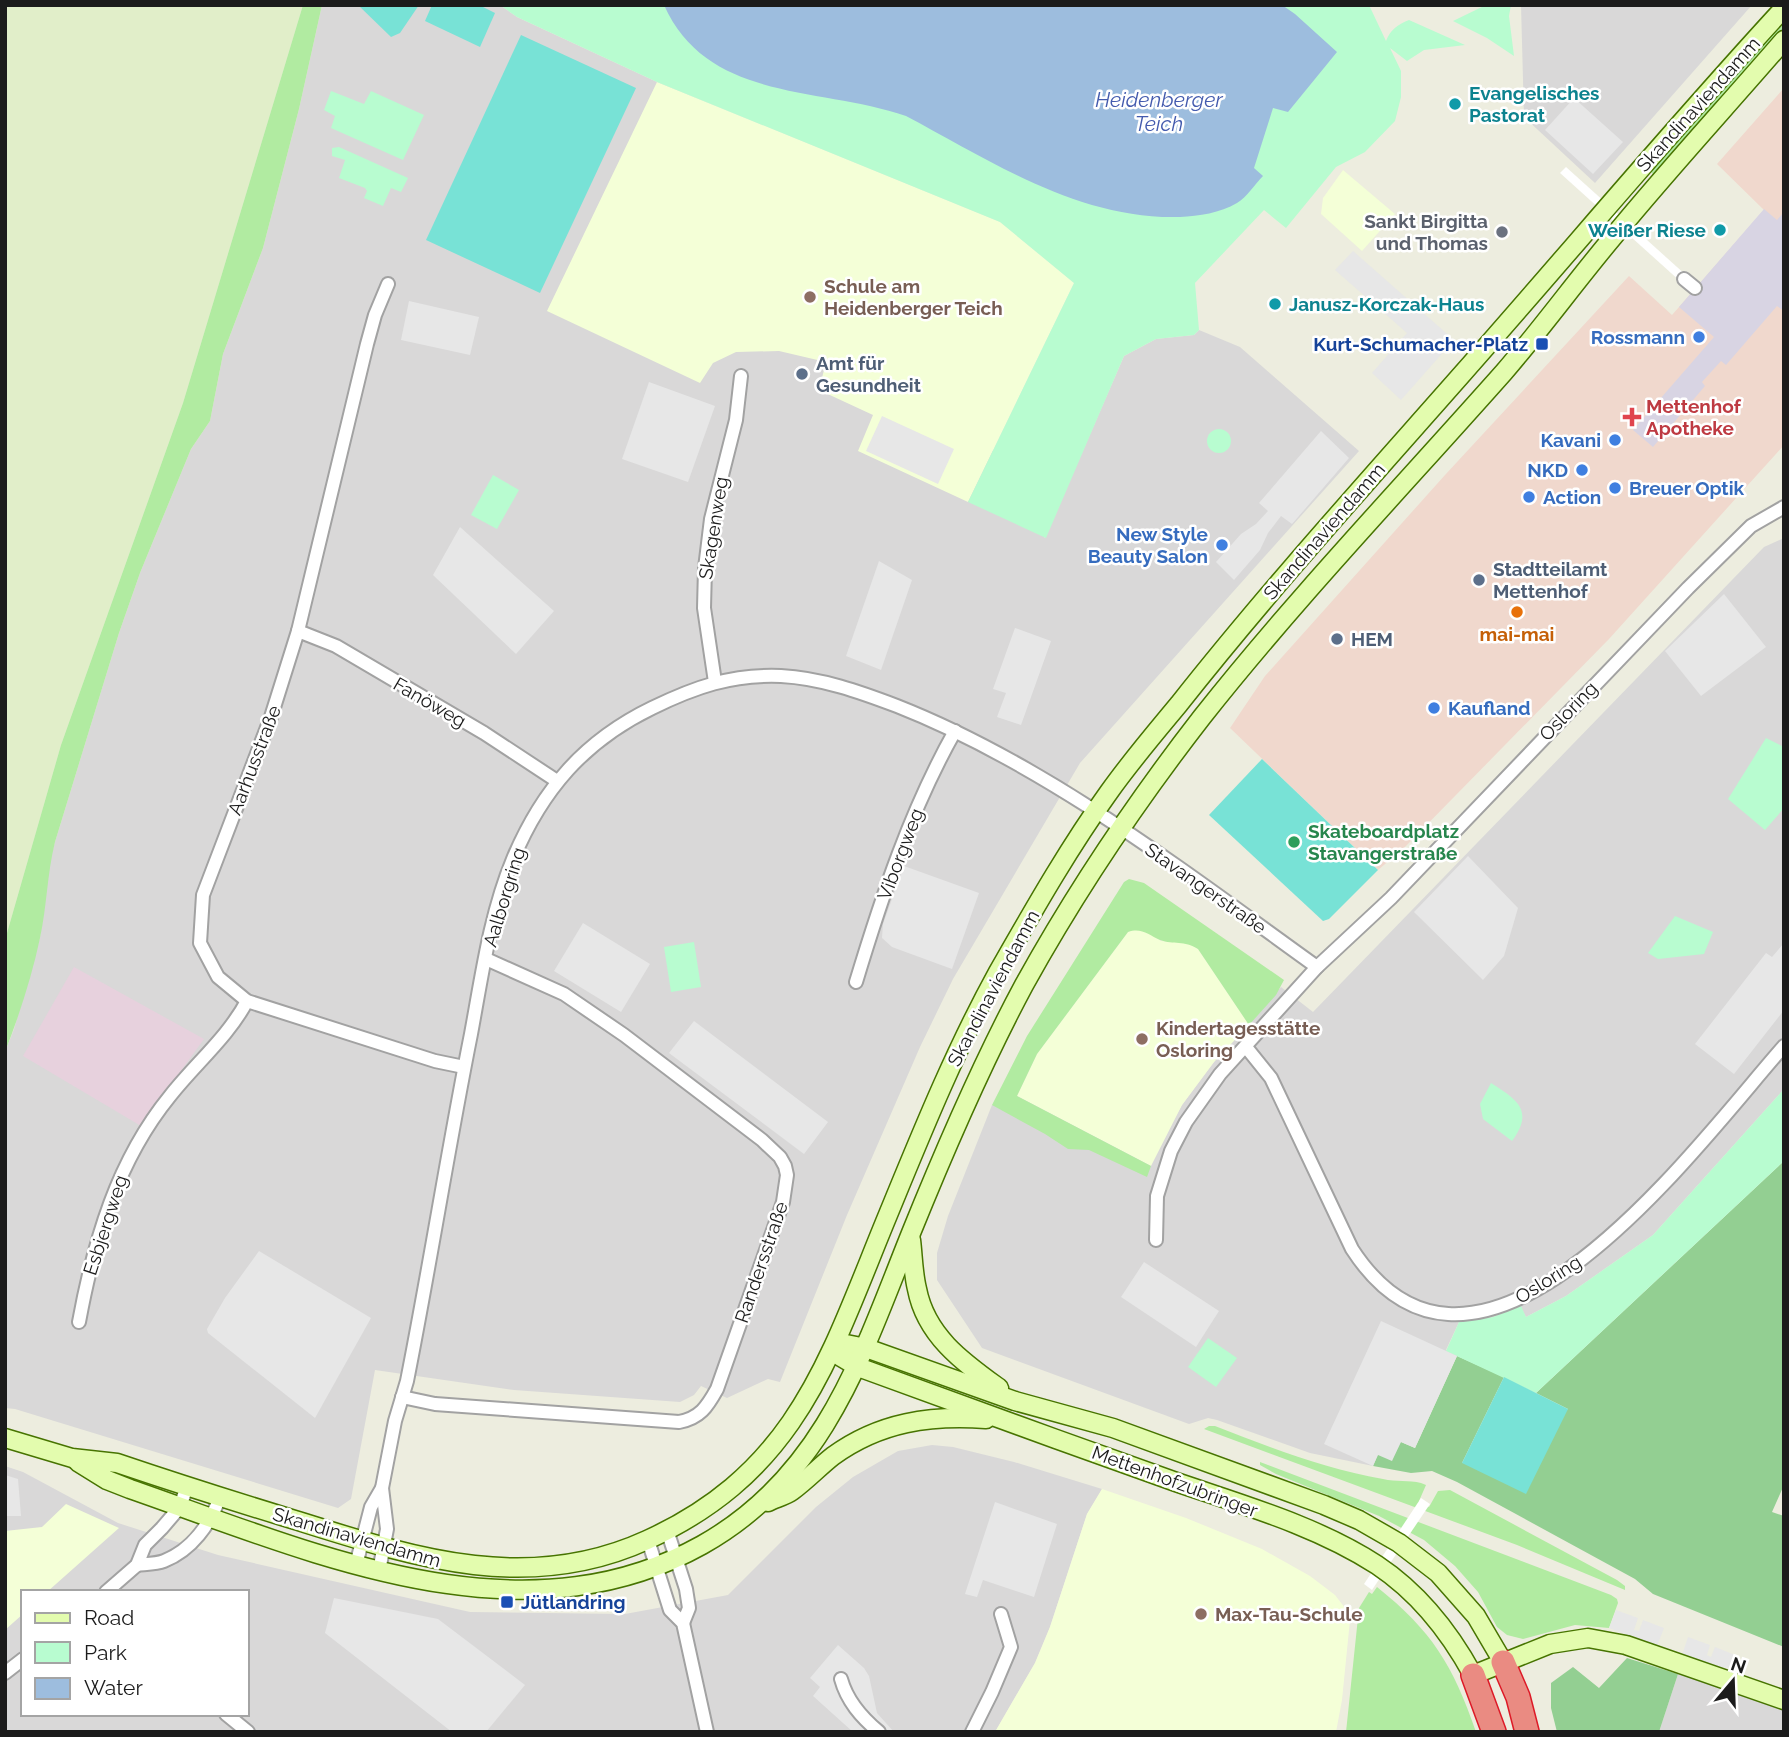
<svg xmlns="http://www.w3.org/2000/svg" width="1789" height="1737" font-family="Raleway,sans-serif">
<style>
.residential{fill:#d9d8d8;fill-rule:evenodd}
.commercial{fill:#f0d8cd}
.industrial{fill:#e7d1dd}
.education{fill:#f4ffd7}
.farmland{fill:#e1eec9}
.grass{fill:#b1eba1}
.forest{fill:#93cf92}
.park{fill:#b8fcd0}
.pitch{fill:#78e2d6}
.parking{fill:#e7e7e7}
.plaza{fill:#d8d4e3}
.water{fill:#9dbdde}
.pier{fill:#fff}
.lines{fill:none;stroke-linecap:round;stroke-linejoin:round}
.street-casing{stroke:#a2a2a2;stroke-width:16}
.secondary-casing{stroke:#477400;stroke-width:21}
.highway-casing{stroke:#dd1a27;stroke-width:26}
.street{stroke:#fff;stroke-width:12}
.secondary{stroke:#e3fcae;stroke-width:18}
.highway{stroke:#ea8b82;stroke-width:23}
.culture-dot{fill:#0f9aa8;stroke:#fff;stroke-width:2.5}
.worship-dot{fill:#6b7280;stroke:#fff;stroke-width:2.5}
.education-dot{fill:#8d6e63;stroke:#fff;stroke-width:2.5}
.shop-dot{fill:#3f7fe0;stroke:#fff;stroke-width:2.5}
.transit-dot{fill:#1a4fb4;stroke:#fff;stroke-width:2.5}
.service-dot{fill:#5c6f8a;stroke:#fff;stroke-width:2.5}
.health-dot{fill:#e0444e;stroke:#fff;stroke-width:2.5}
.food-dot{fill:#e8710a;stroke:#fff;stroke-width:2.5}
.leisure-dot{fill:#2e9e5b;stroke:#fff;stroke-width:2.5}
.labels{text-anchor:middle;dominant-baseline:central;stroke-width:5;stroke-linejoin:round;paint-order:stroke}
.culture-label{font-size:19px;font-weight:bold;fill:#0d838f;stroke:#fff;text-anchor:start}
.street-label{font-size:19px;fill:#1b1b1b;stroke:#fff}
.worship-label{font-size:19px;font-weight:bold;fill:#5b616d;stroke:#fff;text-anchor:end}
.education-label{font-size:19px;font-weight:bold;fill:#785e54;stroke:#fff;text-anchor:start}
.shop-label{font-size:19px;font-weight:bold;fill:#366cbe;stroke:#fff;text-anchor:end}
.transit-label{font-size:19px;font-weight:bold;fill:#164399;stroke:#fff;text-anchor:end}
.service-label{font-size:19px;font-weight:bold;fill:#4e5e75;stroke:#fff;text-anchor:start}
.health-label{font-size:19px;font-weight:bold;fill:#be3a42;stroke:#fff;text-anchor:start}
.food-label{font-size:19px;font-weight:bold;fill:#c56008;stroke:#fff}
.leisure-label{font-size:19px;font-weight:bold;fill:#27864d;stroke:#fff;text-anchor:start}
.water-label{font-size:21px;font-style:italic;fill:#445bae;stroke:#fff}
</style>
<rect width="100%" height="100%" fill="#ededdf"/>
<g class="residential">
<path d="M322,5H500L517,17L657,82L817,149L1045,538L1124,356L1156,339L1194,335L1199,330L1240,347L1359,451L1080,763L953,979L920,1047L847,1215L780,1382L768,1379L727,1398L701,1386L694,1395L680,1402L514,1390L375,1370L351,1499L338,1508L15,1409L5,1408V1052L14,1029L40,937L47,870L55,842L119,633L140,573L191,449L210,421L223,354L263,248L299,109Z"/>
<path d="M1521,5H1752L1595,183L1524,117Z"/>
<path d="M1784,538V1089L1653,1235L1566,1296L1526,1317L1520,1306L1493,1317L1459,1322L1446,1350L1457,1356L1378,1455L1373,1466L1310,1453L1217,1420L1208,1418L1189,1424L982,1348L937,1280V1253L948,1216L992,1105L1017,1096L1167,1131L1182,1105L1214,1062L1281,987L1313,1012L1764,547Z"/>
<path d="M932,1445L953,1447L1014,1462L1102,1489L1087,1514L1050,1627L1035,1663L995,1732H5V1466L23,1472L118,1523L218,1555L470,1612L625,1614L728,1595L816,1507L853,1477L898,1451ZM23,1592H247V1714H23Z"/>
<path d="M1678,1674L1784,1707V1732H1659Z"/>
</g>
<path class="commercial" d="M1784,88V445L1609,639L1404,848L1378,870L1230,728L1265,676L1445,475L1629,276L1672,315L1764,210L1717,164Z"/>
<path class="industrial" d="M74,967L204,1039L141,1126L23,1056Z"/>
<g class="education">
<path d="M657,82L1000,222L1074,283L968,502L858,451L873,415L819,390L826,362L779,351L736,352L713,363L700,383L547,311Z"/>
<path d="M1343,170L1395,214L1362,251L1321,214L1323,198Z"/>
<path d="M1135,929L1149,933L1161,941L1188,943L1198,949L1249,1025L1214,1062L1182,1105L1151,1166L1017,1096L1037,1054L1128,932Z"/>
<path d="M1102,1489L1186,1518L1262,1549L1310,1576L1335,1595L1345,1608L1350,1620L1342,1700L1336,1732H995L1035,1663L1050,1627L1087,1514Z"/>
<path d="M66,1504L119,1528L47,1592H23V1614L5,1630V1531L42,1527Z"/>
</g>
<path class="farmland" d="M5,5H303L183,403L61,745L5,940Z"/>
<g class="grass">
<path d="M303,5H322L299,109L263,248L223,354L210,421L191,449L140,573L119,633L55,842C47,874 47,906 40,938C32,976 19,1016 5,1052V940L61,745L183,403Z"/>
<path d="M1784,21V31L1656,177L1650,171Z"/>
<path d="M1129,879L1144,883L1284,980L1276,995L1249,1025L1198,949C1184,940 1174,945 1160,940C1149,935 1141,927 1128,932L1037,1054L1017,1096L1151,1166L1147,1177L1089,1150L1068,1149L1045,1134L992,1105L1027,1036L1124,882Z"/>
<path d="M1209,1426H1215C1269,1447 1325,1469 1383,1479C1396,1482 1409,1480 1421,1483L1426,1485L1419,1501L1429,1507L1438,1491L1450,1490L1617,1580L1625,1586V1590L1517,1545L1204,1429Z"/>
<path d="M1260,1462L1611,1595L1617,1599L1618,1603L1609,1628L1575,1625L1523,1639L1507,1635L1497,1627L1478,1592L1455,1566L1424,1540L1379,1516L1276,1474L1260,1465Z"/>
<path d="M1377,1587C1432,1631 1453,1665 1476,1732H1346L1359,1608L1369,1592L1372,1594Z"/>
</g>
<g class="forest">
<path d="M1784,1161V1485L1772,1512L1784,1516V1647L1653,1594L1635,1579L1457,1482L1432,1471L1411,1473L1373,1466L1378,1454L1401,1442L1415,1448L1457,1356L1504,1377L1462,1463L1568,1409L1536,1393Z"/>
<path d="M1627,1658L1678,1674L1659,1732H1557L1551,1708V1683L1573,1667L1599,1688Z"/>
</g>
<g class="park">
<path d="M500,5H1369L1386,41C1391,29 1397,25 1409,20L1465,45L1424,50L1407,61L1390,48L1401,71V97L1395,121L1365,152L1336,167L1286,228L1264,210L1195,283L1199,330L1194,335L1156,339L1124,356L1046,538L968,502L1074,283L1000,222L657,82L517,17Z"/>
<path d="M1486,5H1511L1509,16L1514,56L1487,38L1453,21Z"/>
<path d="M331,91L364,104L371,91L424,115L403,160L331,128L335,116L324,110Z"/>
<path d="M339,147L408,178L401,192L391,188L383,206L364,198L367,191L365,188L339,178L345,160L332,156V148Z"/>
<circle cx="1219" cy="441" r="12"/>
<path d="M493,475L519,490L497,529L471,515Z"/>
<path d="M1766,738L1784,747V808L1765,830L1728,799Z"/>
<path d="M1675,916L1713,932L1704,954L1658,959L1648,953Z"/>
<path d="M694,942L701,987L671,992L664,947Z"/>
<path d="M1491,1083C1516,1099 1535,1110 1512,1141L1483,1119L1480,1104Z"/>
<path d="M1784,1089V1161L1536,1393L1446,1351L1459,1322L1493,1317L1521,1306L1526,1317L1566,1296L1653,1235Z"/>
<path d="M1208,1338L1237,1358L1216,1387L1188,1367Z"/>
</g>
<g class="pitch">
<path d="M358,5H419L400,33L391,37Z"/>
<path d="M432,5H479L495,13L480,47L425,21Z"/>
<path d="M521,35L636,88L540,293L426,240Z"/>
<path d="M1262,759L1378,870L1329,919L1323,921L1209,815Z"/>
<path d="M1504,1377L1568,1409L1526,1494L1462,1463Z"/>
</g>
<g class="parking">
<path d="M1574,98L1623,142L1593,174L1545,130Z"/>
<path d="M1353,251L1454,340L1401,400L1372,373L1407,333L1335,270Z"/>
<path d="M409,301L479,317L470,355L401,340Z"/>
<path d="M649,382L715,406L688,482L622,459Z"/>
<path d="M882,416L954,449L938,484L866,451Z"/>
<path d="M1321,431L1349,458L1292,524L1281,516L1268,533L1260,550L1234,580L1216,562L1241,534L1256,524L1268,511L1259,503Z"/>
<path d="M460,527L554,611L516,654L433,575Z"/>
<path d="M879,561L912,580L881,670L846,656Z"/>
<path d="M1724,594L1766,647L1701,696L1665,651Z"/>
<path d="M1015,628L1051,641L1021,725L997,717L1006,693L993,689Z"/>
<path d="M1468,856L1518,908L1504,956L1483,980L1414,912Z"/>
<path d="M904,866L979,893L952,969L892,947L882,938L883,924Z"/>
<path d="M583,923L650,964L621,1012L554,971Z"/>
<path d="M1784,943V1010L1734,1074L1695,1044L1766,953L1772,957Z"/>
<path d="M694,1021L828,1122L804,1154L669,1053Z"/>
<path d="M259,1251L371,1318L315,1418L208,1333L207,1329L225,1298Z"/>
<path d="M1144,1262L1219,1311L1196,1347L1121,1297Z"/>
<path d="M1381,1321L1457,1356L1415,1448L1401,1442L1392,1461L1378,1455L1373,1466L1324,1444Z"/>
<path d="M5,1475L18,1479L21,1516H5Z"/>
<path d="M995,1502L1057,1524L1034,1597L983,1580L977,1597L965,1594Z"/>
<path d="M334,1598L438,1619L525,1685L486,1732H452L325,1633Z"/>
<path d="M1616,1610L1638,1618L1634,1630L1639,1631L1643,1620L1664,1628L1657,1646L1609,1628Z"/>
<path d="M1688,1637L1710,1645L1707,1655L1711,1657L1715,1647L1735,1655L1731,1665L1734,1668L1716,1667L1682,1655Z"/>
<path d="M838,1645L864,1668L869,1676L877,1713L894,1732H853L813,1696L820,1687L810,1678Z"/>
</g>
<path class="plaza" d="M1764,209L1777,220L1784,212V311L1777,306L1726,365L1721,361L1702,382L1705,386L1653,447L1633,430L1714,337L1679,307Z"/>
<path class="water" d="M664,5H1282L1295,14L1337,52L1288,112L1273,108L1254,168L1263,176C1255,184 1247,197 1237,203C1220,213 1199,216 1180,217C1079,220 991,161 906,116C821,86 708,103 664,5Z"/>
<g class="pier">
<path d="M1566,167L1687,276L1681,282L1560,173Z"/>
<path d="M1421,1498L1430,1504L1372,1590L1364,1584Z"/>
</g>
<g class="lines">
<defs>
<g id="street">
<path d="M1684,279L1695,288"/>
<path d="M388,284L375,315L367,344L298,631L271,717L203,895L200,943L218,977L247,1001L435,1061L464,1067"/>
<path d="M298,631L336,646L484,733L557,781"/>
<path d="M715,682L704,608L705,568L711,519L736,420L741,376"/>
<path d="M856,982C882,896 911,809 955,731"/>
<path d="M1246,1047L1271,1078L1352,1249C1480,1446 1698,1143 1784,1046"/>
<path d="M1156,1240L1157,1196L1171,1151L1186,1122L1220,1074L1317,967L1391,898L1688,588L1751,526L1784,507"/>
<path d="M79,1322C94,1241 117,1161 170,1096C195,1064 228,1037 247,1001"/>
<path d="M402,1397L435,1404L679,1422C700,1418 707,1407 717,1389L783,1202L787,1175L785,1166L780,1157L762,1140L624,1035L564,994L486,959"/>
<path d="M667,1530L686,1589L689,1608L683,1623"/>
<path d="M648,1540L670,1610L683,1623L707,1732"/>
<path d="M137,1565C145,1564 156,1564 164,1561C192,1550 210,1524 220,1497"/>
<path d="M356,1565L371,1507L382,1488L395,1421L407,1381C430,1265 448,1149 471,1034C482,975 490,914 513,859C542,790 584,741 652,708C695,687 732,674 781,676C821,678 860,692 897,706C1047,765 1186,873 1317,967"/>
<path d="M379,1571L387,1529L382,1488"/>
<path d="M106,1592L137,1565L145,1545L162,1528L180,1507L187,1486"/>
<path d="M5,1673L23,1659"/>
<path d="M841,1679C847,1701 861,1717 879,1732"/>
<path d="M226,1714L248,1732"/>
<path d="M972,1732L992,1692L1011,1647L1001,1614"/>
</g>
<g id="secondary">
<path d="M911,1240C913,1256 913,1273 917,1289C926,1336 963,1362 999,1388"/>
<path d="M836,1344H846L866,1348L1015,1401L1113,1428L1324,1505L1359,1520L1399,1543L1438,1573L1476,1616L1503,1662"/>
<path d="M834,1348L841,1357L858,1367C963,1406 1070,1444 1176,1482C1243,1505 1317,1526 1377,1565C1419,1593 1449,1631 1473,1675L1550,1644L1588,1638L1626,1645L1784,1700"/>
<path d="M5,1438L72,1458L117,1463C176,1483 236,1502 295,1520C413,1557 527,1595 647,1540C796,1472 828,1361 885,1222C920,1137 954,1052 998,972C1033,911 1068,849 1109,792C1131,761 1155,733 1179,704C1269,590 1367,482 1463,373C1570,252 1674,127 1784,8"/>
<path d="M78,1462L107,1480L130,1489C309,1551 519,1647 702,1545C825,1476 862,1355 911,1233C945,1149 981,1065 1024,985C1076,891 1136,802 1202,717C1297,597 1403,486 1504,372C1542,328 1576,281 1613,237C1668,170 1727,106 1784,40"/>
<path d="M768,1502C776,1498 785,1496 792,1491C807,1480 819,1467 833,1456C880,1422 930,1415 986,1419"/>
</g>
<g id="highway">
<path d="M1503,1662L1518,1697L1527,1732"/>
<path d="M1473,1675L1494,1732"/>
</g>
</defs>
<use href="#street" class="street-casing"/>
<use href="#secondary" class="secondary-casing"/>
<use href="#highway" class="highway-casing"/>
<use href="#street" class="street"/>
<use href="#secondary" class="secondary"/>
<use href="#highway" class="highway"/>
</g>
<g class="culture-dot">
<circle cx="1455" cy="104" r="7"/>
<circle cx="1720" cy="230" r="7"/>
<circle cx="1275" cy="304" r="7"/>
</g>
<circle class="worship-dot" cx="1502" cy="232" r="7"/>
<g class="education-dot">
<circle cx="810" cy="297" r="7"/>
<circle cx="1142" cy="1039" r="7"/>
<circle cx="1201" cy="1614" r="7"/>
</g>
<g class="shop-dot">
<circle cx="1699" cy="337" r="7"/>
<circle cx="1615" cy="440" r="7"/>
<circle cx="1582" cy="470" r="7"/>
<circle cx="1615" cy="488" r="7"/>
<circle cx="1529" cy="497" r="7"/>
<circle cx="1222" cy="545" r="7"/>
<circle cx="1434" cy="708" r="7"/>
</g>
<g class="transit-dot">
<rect x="1535" y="337" width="14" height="14" rx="3.5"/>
<rect x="500" y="1595" width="14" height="14" rx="3.5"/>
</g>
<g class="service-dot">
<circle cx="802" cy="374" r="7"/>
<circle cx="1479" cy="580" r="7"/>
<circle cx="1337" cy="639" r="7"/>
</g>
<path class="health-dot" d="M1628.5 406.5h7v7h7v7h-7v7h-7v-7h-7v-7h7z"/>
<circle class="food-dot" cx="1517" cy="612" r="7"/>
<circle class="leisure-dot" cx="1294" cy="842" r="7"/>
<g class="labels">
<g class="culture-label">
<text x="1469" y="93">Evangelisches<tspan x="1469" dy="22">Pastorat</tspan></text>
<text x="1706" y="230" text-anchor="end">Weißer Riese</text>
<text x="1289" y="304">Janusz-Korczak-Haus</text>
</g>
<g class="street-label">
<text transform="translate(1698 104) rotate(-48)">Skandinaviendamm</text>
<text transform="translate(713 528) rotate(-81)">Skagenweg</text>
<text transform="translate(1324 531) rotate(-49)">Skandinaviendamm</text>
<text transform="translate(430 702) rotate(30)">Fanöweg</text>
<text transform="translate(1568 711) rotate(-46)">Osloring</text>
<text transform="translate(254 760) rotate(-69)">Aarhusstraße</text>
<text transform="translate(900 854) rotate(-69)">Viborgweg</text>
<text transform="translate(1206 888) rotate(35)">Stavangerstraße</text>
<text transform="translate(504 897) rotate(-73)">Aalborgring</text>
<text transform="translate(993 988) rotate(-62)">Skandinaviendamm</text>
<text transform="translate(105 1225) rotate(-72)">Esbjergweg</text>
<text transform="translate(761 1262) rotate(-71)">Randersstraße</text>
<text transform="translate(1548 1279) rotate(-32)">Osloring</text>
<text transform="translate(1175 1481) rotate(20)">Mettenhofzubringer</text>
<text transform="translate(357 1537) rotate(16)">Skandinaviendamm</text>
</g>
<g class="worship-label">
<text x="1488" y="221">Sankt Birgitta<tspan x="1488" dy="22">und Thomas</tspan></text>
</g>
<g class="education-label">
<text x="824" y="286">Schule am<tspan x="824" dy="22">Heidenberger Teich</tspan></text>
<text x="1156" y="1028">Kindertagesstätte<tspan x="1156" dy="22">Osloring</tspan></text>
<text x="1215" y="1614">Max-Tau-Schule</text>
</g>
<g class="shop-label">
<text x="1685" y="337">Rossmann</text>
<text x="1601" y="440">Kavani</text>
<text x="1568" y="470">NKD</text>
<text x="1629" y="488" text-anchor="start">Breuer Optik</text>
<text x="1543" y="497" text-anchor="start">Action</text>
<text x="1208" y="534">New Style<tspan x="1208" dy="22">Beauty Salon</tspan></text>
<text x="1448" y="708" text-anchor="start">Kaufland</text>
</g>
<g class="transit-label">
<text x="1528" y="344">Kurt-Schumacher-Platz</text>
<text x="521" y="1602" text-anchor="start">Jütlandring</text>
</g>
<g class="service-label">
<text x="816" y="363">Amt für<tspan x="816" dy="22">Gesundheit</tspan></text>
<text x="1493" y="569">Stadtteilamt<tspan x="1493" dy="22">Mettenhof</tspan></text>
<text x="1351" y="639">HEM</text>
</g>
<g class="health-label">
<text x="1646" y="406">Mettenhof<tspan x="1646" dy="22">Apotheke</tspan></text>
</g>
<g class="food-label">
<text x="1517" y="634">mai-mai</text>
</g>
<g class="leisure-label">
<text x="1308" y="831">Skateboardplatz<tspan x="1308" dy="22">Stavangerstraße</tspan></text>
</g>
<g class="water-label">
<text x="1159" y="99">Heidenberger<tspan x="1159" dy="24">Teich</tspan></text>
</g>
</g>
<rect width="1789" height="1737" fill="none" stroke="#1b1b1b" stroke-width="14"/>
<rect x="21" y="1590" width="228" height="126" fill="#ffffff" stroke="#a4a4a4" stroke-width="2"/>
<rect x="35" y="1613" width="35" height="10" fill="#e3fcae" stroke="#a4a4a4" stroke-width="2"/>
<text x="84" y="1625" font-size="21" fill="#1b1b1b">Road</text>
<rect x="35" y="1642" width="35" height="21" fill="#b8fcd0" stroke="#a4a4a4" stroke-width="2"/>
<text x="84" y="1660" font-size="21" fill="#1b1b1b">Park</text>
<rect x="35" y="1678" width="35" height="21" fill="#9dbdde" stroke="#a4a4a4" stroke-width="2"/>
<text x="84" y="1695" font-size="21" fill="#1b1b1b">Water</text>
<g transform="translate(1733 1681) rotate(19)" stroke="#ffffff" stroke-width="5" paint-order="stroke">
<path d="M0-5L12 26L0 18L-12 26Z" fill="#1b1b1b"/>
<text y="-10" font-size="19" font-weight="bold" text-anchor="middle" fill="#1b1b1b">N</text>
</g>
</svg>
